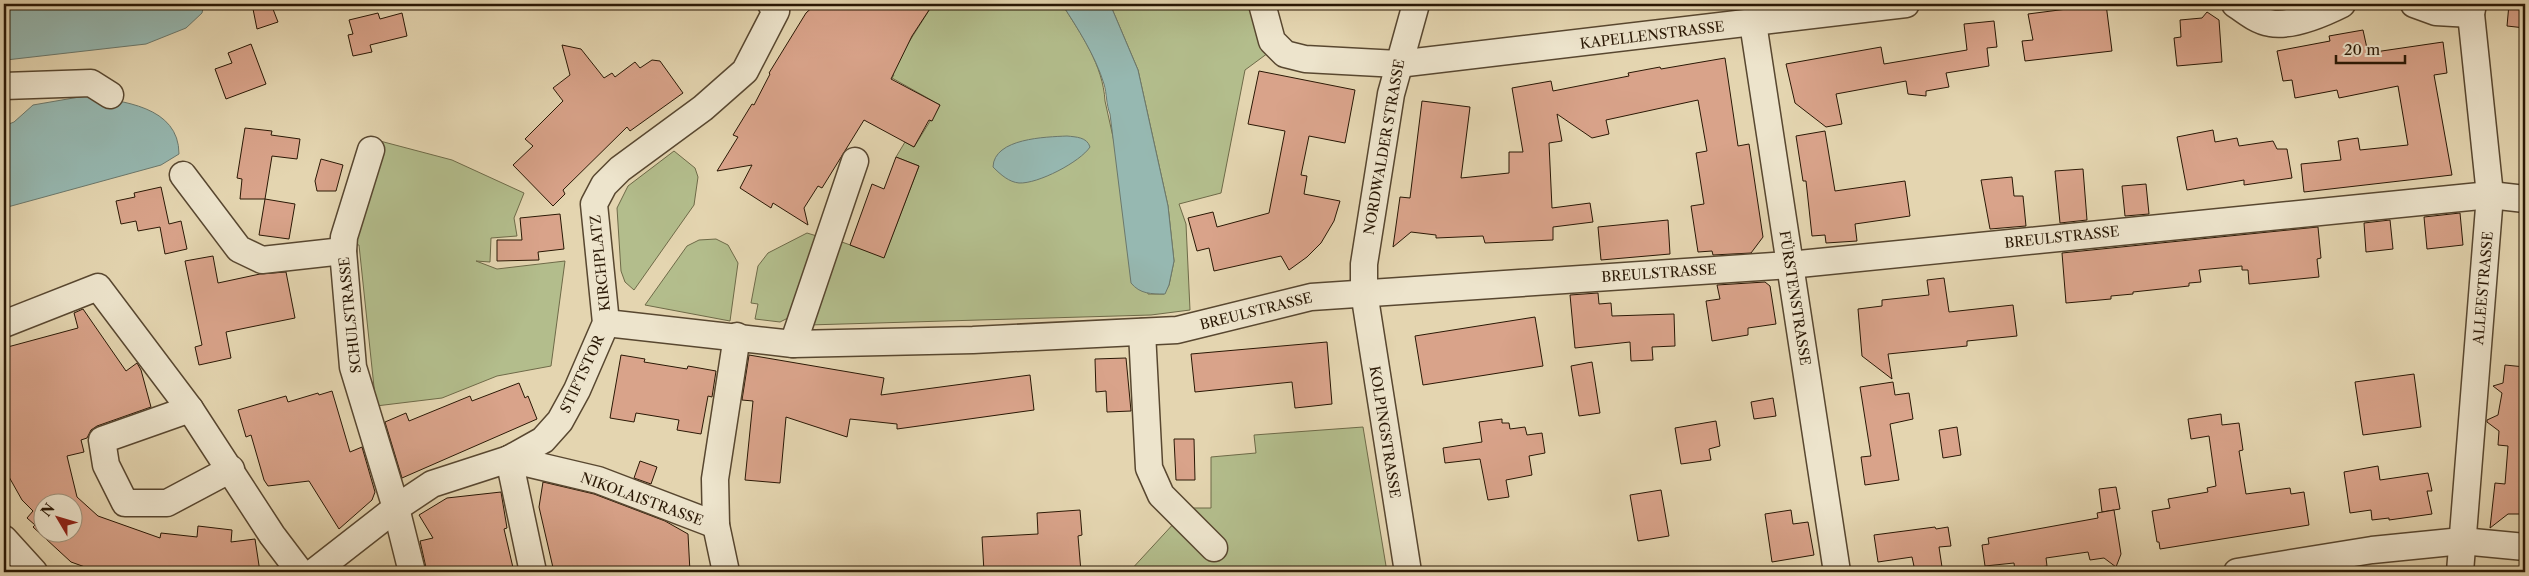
<svg xmlns="http://www.w3.org/2000/svg" width="2529" height="576" font-family="'Libre Caslon Text',serif">
<style>
.green{fill:#b3bd8c;stroke:#6e6a48}
.water{fill:#96b8b1;stroke:#6b786c}
.building{fill:#d9a38a;stroke:#2a1805;fill-rule:evenodd}
.lines{fill:none;stroke-linecap:round;stroke-linejoin:round}
.minor-casing{stroke:#584730;stroke-width:29}
.minor{stroke:#ede4cc;stroke-width:26}
.labels{text-anchor:middle;dominant-baseline:central;stroke-width:4;stroke-linejoin:round;paint-order:stroke}
.street-label{font-size:14px;fill:#2a1805;stroke:#ede4cc}
</style>
<rect width="100%" height="100%" fill="#e4d5b0"/>
<filter id="stains"><feTurbulence type="fractalNoise" baseFrequency=".004" numOctaves="4"/><feColorMatrix values="0 0 0 0 .2 0 0 0 0 .09 0 0 0 0 .02 0 0 0 .5 -.17"/></filter>
<radialGradient id="worn" r=".72"><stop offset=".6" stop-color="#630" stop-opacity="0"/><stop offset="1" stop-color="#630" stop-opacity=".3"/></radialGradient>
<g class="green">
<path d="M933,4H1062C1081,34 1103,65 1105,101L1148,294H1164L1169,285L1174,261L1168,206L1138,70L1110,4H1251L1268,53L1245,70L1221,193L1179,204L1186,224L1190,310L1151,315L808,325L839,241L884,257L919,166L896,157L905,142L914,147L940,105L892,78L894,75L890,72Z"/>
<path d="M380,141L452,160L524,193L514,218L517,236L491,238L490,262L476,261L497,269L565,261L551,366L497,376L442,398L376,406L359,245L348,243Z"/>
<path d="M674,151L695,168L698,177L694,205L634,290L625,282L621,271L617,208L628,186Z"/>
<path d="M807,233L820,237L790,317L780,322L755,319L758,304L751,303L758,266L768,253Z"/>
<path d="M716,239L728,245L738,263L730,321L645,305L687,246L699,240Z"/>
<path d="M1363,427L1387,572H1129L1188,508H1211V457L1256,453L1254,435Z"/>
</g>
<g class="water">
<path d="M4,4H204L202,13L186,28L146,44L6,60Z"/>
<path d="M1062,4H1110L1138,70L1168,206L1174,261L1169,285L1165,294C1151,294 1140,294 1131,283L1110,114C1106,104 1107,94 1104,84C1095,55 1078,29 1062,4Z"/>
<path d="M85,96C122,101 179,106 179,154L161,165L4,208V126L14,122L33,105Z"/>
<path d="M1067,136C1076,137 1087,137 1090,147C1080,162 1038,184 1019,183C1009,182 1001,175 993,167C994,138 1046,137 1067,136Z"/>
</g>
<g class="building">
<path d="M252,4H271L278,22L257,29Z"/>
<path d="M816,4H933L912,36L891,79L940,105L932,121L929,120L914,147L864,120L822,188L818,186L804,208L808,225L773,203L771,208L740,188L752,165L717,171L738,137L733,135L752,104L754,105L770,74L769,73L806,13Z"/>
<path d="M2106,4L2112,51L2025,61L2022,41L2033,40L2028,14Z"/>
<path d="M2509,4H2525V28L2507,26Z"/>
<path d="M2207,12L2219,20L2222,62L2177,66L2174,38L2181,37L2180,20L2202,18Z"/>
<path d="M378,13L380,19L402,13L407,36L370,45L372,52L353,56L348,35L353,34L349,20Z"/>
<path d="M1994,21L1997,47L1987,48L1989,66L1946,73L1949,87L1926,91V96L1908,94L1906,81L1836,94L1842,124L1826,127L1795,103L1786,64L1881,47L1884,64L1967,50L1964,24Z"/>
<path d="M2363,30L2368,53L2443,42L2447,73L2434,75L2452,175L2304,192L2301,164L2341,160L2338,141L2358,138L2360,150L2408,145L2398,86L2339,98L2337,90L2295,98L2292,80L2283,81L2277,51L2330,41L2329,36Z"/>
<path d="M251,44L266,84L226,99L215,69L232,63L228,53Z"/>
<path d="M562,45L581,49L604,78L612,73L615,77L635,62L640,68L652,60L660,61L683,93L630,131L627,127L563,190L565,194L553,206L513,165L533,146L525,139L563,101L553,88L570,75Z"/>
<path d="M1725,58L1738,146L1749,144L1763,237L1751,253L1713,255L1712,251L1698,252L1691,206L1704,204L1696,153L1707,151L1698,100L1606,120L1609,134L1592,138L1557,114L1562,141L1549,143L1552,208L1590,203L1593,222L1553,227V240L1485,243L1483,236L1436,238V235L1411,232L1393,247L1400,197L1410,198L1422,101L1470,107L1461,178L1509,173V152H1523L1512,88L1551,81L1553,91L1629,76L1628,73L1660,67L1661,69Z"/>
<path d="M1259,71L1355,90L1345,143L1309,136L1301,175L1307,176L1304,194L1340,201L1334,221L1321,243L1307,257L1289,270L1281,256L1214,271L1209,248L1197,251L1188,218L1213,212L1217,227L1269,213L1285,131L1248,124Z"/>
<path d="M245,128L272,131L271,135L300,139L297,159L272,156L265,199L295,204L289,239L259,235L265,199H240L242,179L237,178Z"/>
<path d="M2213,130L2215,142L2237,138L2239,146L2273,141L2277,149H2287L2292,178L2244,185V180L2187,190L2177,137Z"/>
<path d="M1825,131L1835,191L1905,181L1910,216L1855,224L1857,241L1826,243L1825,235L1812,236L1806,181H1803L1796,136Z"/>
<path d="M896,157L919,166L884,258L850,245L872,184L884,189Z"/>
<path d="M321,159L343,165L336,191H317L315,181Z"/>
<path d="M2083,169L2087,220L2060,223L2055,171Z"/>
<path d="M2012,177L2014,196H2023L2026,226L1990,229L1981,180Z"/>
<path d="M2146,184L2149,214L2125,216L2122,186Z"/>
<path d="M161,187L169,224L181,221L187,249L165,254L160,227L138,231L136,221L121,224L116,201L135,197L134,193Z"/>
<path d="M2460,213L2463,245L2427,249L2424,217Z"/>
<path d="M560,214L564,249L538,252L539,260L497,261V240H522L520,218Z"/>
<path d="M1668,220L1670,254L1601,260L1598,227Z"/>
<path d="M2390,220L2393,249L2366,252L2364,223Z"/>
<path d="M2318,227L2321,258L2317,259L2319,277L2249,284L2248,270H2242V266L2199,270L2201,282L2189,283V286L2133,292V294L2111,296V299L2066,303L2062,253Z"/>
<path d="M213,256L218,283L260,274L286,272L295,318L226,332L231,358L199,365L195,347L202,345L185,261Z"/>
<path d="M1944,278L1949,312L2013,305L2017,336L1967,341V346L1888,354L1892,379L1862,356L1858,309L1882,306V300L1929,295L1927,280Z"/>
<path d="M1765,282L1770,286L1776,324L1748,328V335L1712,341L1706,301L1720,299L1717,285Z"/>
<path d="M1598,293L1599,304L1611,303L1612,316L1674,314L1675,346L1652,347L1653,360L1631,361L1630,342L1575,348L1570,295Z"/>
<path d="M83,309L126,371L137,363L141,370L151,407L97,426L91,430L87,438L81,440L84,452L67,456L77,497L98,516L160,538L161,533L197,537L198,526L232,530L231,542L255,539L260,572H99L71,562L33,527L35,525L27,518L33,511L22,500L4,468V348L78,328L74,313ZM42,504H72V534H42Z"/>
<path d="M1535,317L1543,366L1423,385L1415,336Z"/>
<path d="M1327,342L1332,404L1295,408L1292,382L1195,392L1191,354Z"/>
<path d="M621,355L645,359L644,362L687,369L688,366L716,371L712,397L708,396L701,434L677,430L679,420L636,413L634,422L610,418Z"/>
<path d="M749,355L884,378L881,395L1030,375L1034,410L897,429V424L850,419L847,437L786,417L780,483L745,480L753,401L742,400Z"/>
<path d="M1126,358L1131,411L1107,412L1106,391L1096,392L1095,359Z"/>
<path d="M1592,362L1600,413L1579,416L1571,366Z"/>
<path d="M2505,365L2525,367V514H2508L2490,528L2495,483L2505,484L2508,446L2498,445L2499,431L2487,422V420L2498,415L2502,393L2493,386L2503,383Z"/>
<path d="M2414,374L2421,427L2363,435L2355,382Z"/>
<path d="M1893,382L1895,395L1909,393L1913,419L1890,424L1899,480L1865,485L1861,457L1871,456L1860,387Z"/>
<path d="M519,383L525,398L528,396L537,419L402,478L385,422L406,413L409,421L470,396L472,401Z"/>
<path d="M332,391L350,452L362,447L375,492L372,500L339,529L309,481L268,486L264,480L251,435L246,437L238,410L286,396L288,402L318,393L319,395Z"/>
<path d="M1773,398L1776,416L1754,419L1751,402Z"/>
<path d="M2221,414L2222,425L2239,423L2243,450L2239,451L2246,494L2290,488L2291,494L2304,492L2309,525L2160,549L2159,542H2157L2152,511L2170,508L2168,499L2208,492L2207,488L2216,486L2209,436L2191,439L2188,419Z"/>
<path d="M1502,419V423H1509L1510,429L1525,427L1527,435L1542,433L1545,453L1529,456L1532,475L1506,480L1509,497L1488,500L1480,459L1445,463L1443,448L1482,442L1479,422Z"/>
<path d="M1716,421L1720,446L1709,449L1711,460L1681,464L1675,428Z"/>
<path d="M1957,427L1961,455L1943,458L1939,430Z"/>
<path d="M1174,439H1194L1195,480H1176Z"/>
<path d="M640,461L657,467L651,484L634,478Z"/>
<path d="M2378,466L2380,480L2428,473L2432,491H2427L2432,514L2389,520V518L2372,520L2371,510L2350,513L2344,472Z"/>
<path d="M543,482L594,494L665,521L688,534L690,572H554L539,507Z"/>
<path d="M2116,487L2120,509L2102,512L2099,489Z"/>
<path d="M1661,490L1669,536L1638,541L1630,495Z"/>
<path d="M501,492L507,528L504,529L514,572H427L420,541L433,538L419,515L447,498Z"/>
<path d="M1080,510L1082,535L1078,536L1081,572H984L982,537L1038,534L1037,513Z"/>
<path d="M1791,510L1793,524L1808,522L1814,555L1772,562L1765,514Z"/>
<path d="M2114,510L2121,554L2116,567L2104,558L2090,560L2088,552L2046,558L2047,566L2015,571L2014,563L1985,566L1982,545L1989,544L1988,538L2098,518L2097,513Z"/>
<path d="M1935,527L1936,529L1948,527L1951,546L1939,547L1942,567L1915,571L1912,557L1878,562L1874,535Z"/>
</g>
<g class="lines">
<defs>
<g id="minor">
<path d="M1262,4L1272,41L1285,54L1305,59L1398,64L1906,4"/>
<path d="M2235,4C2245,11 2257,21 2270,23C2291,27 2324,13 2342,4"/>
<path d="M2414,4L2436,12L2471,14"/>
<path d="M1753,23L1837,572"/>
<path d="M4,86L91,83L110,95"/>
<path d="M371,150L344,237L343,251L353,367L396,508L412,572"/>
<path d="M183,175L239,249L262,260L343,251"/>
<path d="M606,323L793,344L973,340L1177,330L1311,297L1789,265L2490,195L2525,199"/>
<path d="M4,324L98,287L190,409L272,535L300,572"/>
<path d="M1142,332L1149,468L1161,495L1214,548"/>
<path d="M793,344L855,161"/>
<path d="M190,409L102,440L106,465L125,503H167L231,469"/>
<path d="M509,459L598,480L716,525"/>
<path d="M509,459L533,572"/>
<path d="M4,539L34,572"/>
<path d="M314,572L396,508L432,484L509,459L543,440L560,421L577,390L606,323L594,204L604,185L620,169L703,108L745,71L776,11L771,4"/>
<path d="M726,572L716,525L715,479L737,336"/>
<path d="M1408,572L1364,292V264L1391,94L1416,4"/>
<path d="M2237,572L2372,550L2462,541L2525,547"/>
<path d="M2460,572L2490,195L2471,14L2473,4"/>
</g>
</defs>
<use href="#minor" class="minor-casing"/>
<use href="#minor" class="minor"/>
</g>
<g class="labels">
<g class="street-label">
<text transform="translate(1652 35) rotate(-7)">KAPELLENSTRASSE</text>
<text transform="translate(1384 147) rotate(-80)">NORDWALDER STRASSE</text>
<text transform="translate(2062 237) rotate(-6)">BREULSTRASSE</text>
<text transform="translate(600 263) rotate(-96)">KIRCHPLATZ</text>
<text transform="translate(1659 273) rotate(-4)">BREULSTRASSE</text>
<text transform="translate(2483 288) rotate(-85)">ALLEESTRASSE</text>
<text transform="translate(1795 298) rotate(81)">FÜRSTENSTRASSE</text>
<text transform="translate(1256 311) rotate(-14)">BREULSTRASSE</text>
<text transform="translate(350 315) rotate(-96)">SCHULSTRASSE</text>
<text transform="translate(582 374) rotate(-65)">STIFTSTOR</text>
<text transform="translate(1385 432) rotate(81)">KOLPINGSTRASSE</text>
<text transform="translate(642 499) rotate(20)">NIKOLAISTRASSE</text>
</g>
</g>
<rect width="2529" height="576" fill="none" stroke="#e4d5b0" stroke-width="20"/>
<rect x="5" y="5" width="2519" height="566" fill="none" stroke="#2a1805" stroke-width="2.5"/>
<rect x="10" y="10" width="2509" height="556" fill="none" stroke="#2a1805"/>
<g transform="translate(58 518) rotate(308)"><circle r="24" fill="#ede4cc" stroke="#9f927c"/>
<path d="M0-4L9 19L0 12L-9 19Z" fill="#8f2418"/>
<text y="-8" font-size="14" font-weight="bold" text-anchor="middle" fill="#2a1805">N</text>
</g>
<path d="M2336 55v8h69v-8" fill="none" stroke="#2a1805" stroke-width="2.5"/>
<text x="2344" y="55" font-size="15" fill="#2a1805" stroke="#ede4cc" stroke-width="4" paint-order="stroke">20 m</text>
<rect width="100%" height="100%" filter="url(#stains)"/>
<rect width="100%" height="100%" fill="url(#worn)"/>
</svg>
